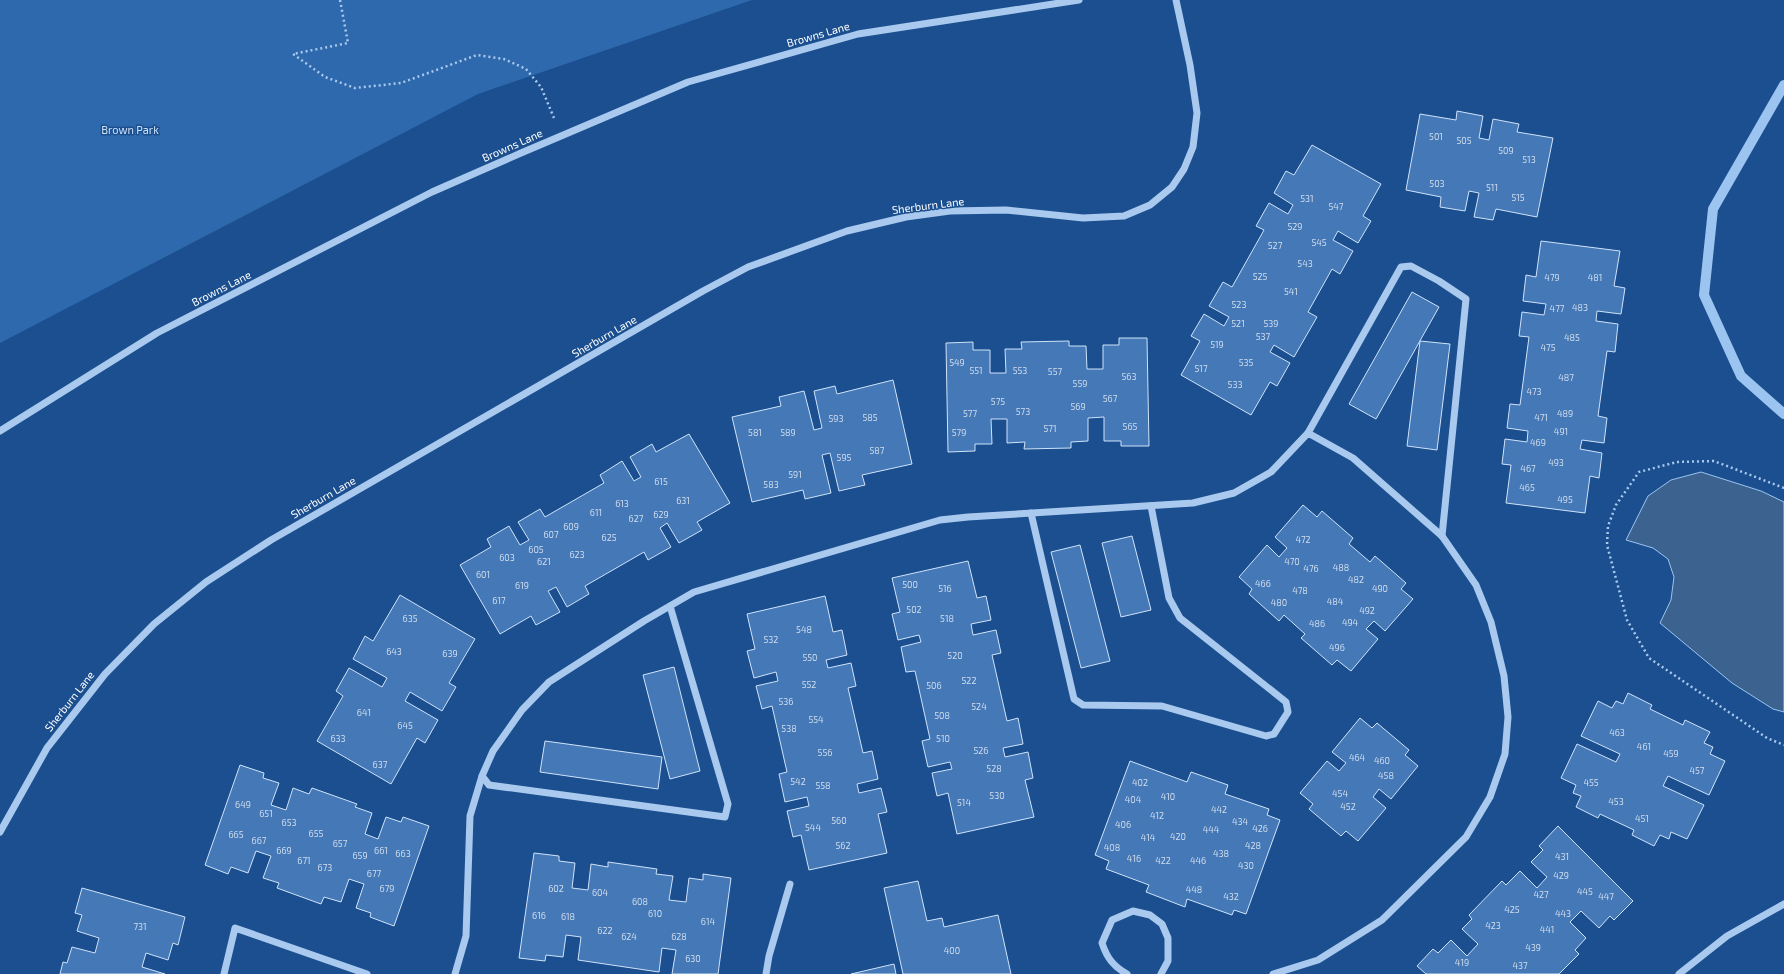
<svg xmlns="http://www.w3.org/2000/svg" width="1784" height="974" font-family="'Exo 2',sans-serif">
<style>
.green{fill:#2e69ad}
.water{fill:#3c6290;stroke:#9cc4f0}
.lines{fill:none;stroke-linecap:round;stroke-linejoin:round}
.stream{stroke:#9cc4f0;stroke-width:10}
.building{fill:#4478b7;stroke:#cfe3fa}
.path{stroke:#a9c9ee;stroke-width:2.5;stroke-dasharray:2 3;stroke-linecap:butt}
.minor{stroke:#a9c9ee;stroke-width:7}
.labels{text-anchor:middle;dominant-baseline:central;stroke-width:3;stroke-linejoin:round;paint-order:stroke}
.number-label{font-size:9px;fill:#d0dded}
.street-label{font-size:11px;fill:#fff;stroke:#1b4f8f}
.park-label{font-size:11px;fill:#cfe3fa;stroke:#1b4f8f}
</style>
<rect width="100%" height="100%" fill="#1b4f8f"/>
<path class="green" d="M0,0H752L478,94L0,343Z"/>
<path class="water" d="M1701,472L1761,491L1784,502V712L1773,709L1732,683L1660,623L1671,600L1674,577L1668,559L1653,548L1626,540L1648,496L1671,480Z"/>
<g class="lines">
<path class="stream" d="M1784,85L1713,209L1704,295L1741,376L1784,414"/>
</g>
<g class="building">
<path d="M1457,111L1483,116L1479,138L1489,140L1493,119L1519,124L1517,132L1553,138L1537,217L1496,209L1493,220L1474,217L1479,193L1469,191L1465,211L1440,207L1441,197L1406,190L1420,114L1456,120Z"/>
<path d="M1312,145L1381,184L1363,216L1371,221L1358,243L1338,231L1333,240L1353,251L1340,274L1332,269L1308,312L1317,317L1294,357L1274,345L1270,352L1290,363L1277,386L1270,382L1251,415L1181,375L1200,341L1191,336L1204,314L1224,326L1229,317L1209,306L1223,282L1232,287L1264,230L1256,226L1269,203L1288,214L1293,205L1274,193L1286,171L1294,175Z"/>
<path d="M1541,241L1620,251L1614,286L1625,288L1621,314L1597,311L1596,321L1618,324L1615,352L1607,351L1598,416L1607,418L1604,443L1582,440L1580,449L1602,453L1599,478L1590,476L1585,513L1506,503L1511,465L1502,464L1505,439L1527,442L1528,431L1507,428L1510,404L1520,405L1529,337L1519,336L1522,312L1544,315L1546,304L1523,301L1526,275L1536,277Z"/>
<path d="M1412,292L1439,307L1376,419L1349,404Z"/>
<path d="M1119,338H1147L1149,446H1121V441H1104V417L1088,418V441L1071,442V448L1024,449L1025,442L1007,443V419H991L992,444H975V451L948,452L946,343L973,342V350H990V373H1006L1005,349H1022L1021,342L1069,341V346H1086L1087,369H1103V345H1119Z"/>
<path d="M1420,341L1450,344L1437,450L1407,446Z"/>
<path d="M893,380L912,464L862,475L865,485L839,491L830,453L822,455L831,493L805,499L803,490L752,502L732,417L781,406L779,397L804,391L814,430L822,428L814,391L835,386L837,394Z"/>
<path d="M689,434L730,503L697,522L702,530L679,543L667,523L660,528L671,547L648,560L644,552L585,586L589,594L567,607L556,587L548,591L560,612L536,625L531,616L500,634L460,565L491,547L487,539L509,526L520,545L529,540L518,522L540,509L545,517L604,483L600,475L622,461L634,481L641,477L630,457L652,444L656,452Z"/>
<path d="M1303,505L1317,517L1322,511L1353,538L1349,544L1370,562L1375,556L1406,583L1401,589L1413,599L1385,631L1374,621L1366,629L1378,639L1351,671L1337,660L1332,665L1301,638L1305,634L1284,615L1279,621L1249,594L1252,589L1239,577L1267,545L1279,557L1287,548L1275,537Z"/>
<path d="M1132,536L1151,610L1121,617L1102,543Z"/>
<path d="M1080,545L1110,661L1081,668L1051,552Z"/>
<path d="M968,561L977,598L986,596L991,620L971,624L973,635L996,630L1001,653L992,655L1007,721L1018,718L1023,744L1003,748L1005,757L1028,752L1033,778L1025,780L1034,817L957,834L948,793L937,796L932,773L952,769L950,762L928,767L922,741L930,739L915,671L906,672L901,647L921,642L919,635L898,640L892,614L900,612L892,578Z"/>
<path d="M400,595L475,639L449,683L456,687L442,711L410,692L405,701L438,720L425,743L417,738L391,784L317,741L343,696L336,691L349,668L382,687L387,678L353,659L365,636L373,641Z"/>
<path d="M825,596L833,632L842,630L847,655L826,660L828,668L851,663L856,686L848,688L863,753L872,751L878,779L857,784L859,793L881,788L887,812L878,814L887,853L809,870L801,835L793,837L787,811L809,806L807,797L785,802L779,774L787,772L772,706L762,709L756,686L778,681L776,672L754,678L747,651L755,649L747,614Z"/>
<path d="M674,667L700,771L670,779L643,675Z"/>
<path d="M1628,693L1652,705L1650,709L1683,725L1685,720L1710,732L1704,743L1713,747L1710,754L1725,761L1709,795L1668,776L1663,786L1704,805L1687,839L1671,832L1669,839L1660,835L1654,846L1632,835L1634,830L1600,814L1598,818L1576,807L1581,796L1573,793L1576,785L1561,778L1577,744L1616,762L1620,754L1581,736L1598,701L1612,708L1616,701L1623,704Z"/>
<path d="M1360,718L1372,728L1377,723L1409,750L1405,755L1418,766L1391,799L1379,789L1373,797L1386,808L1358,841L1346,831L1341,836L1309,809L1313,804L1300,793L1327,761L1339,771L1346,763L1332,752Z"/>
<path d="M545,741L662,757L658,789L540,772Z"/>
<path d="M1130,761L1187,782L1191,772L1228,785L1225,794L1269,809L1267,815L1280,820L1246,914L1234,910L1232,915L1187,899L1185,907L1146,892L1149,885L1106,869L1109,861L1095,855Z"/>
<path d="M240,765L264,773L263,778L279,783L271,805L286,810L293,788L309,794L312,788L357,804L355,807L372,813L365,834L378,839L386,817L401,822L403,817L429,826L394,926L370,917L371,913L356,908L364,884L349,879L341,902L324,897L321,904L277,888L279,883L263,878L271,856L256,851L248,873L231,867L228,874L205,865Z"/>
<path d="M1558,826L1633,901L1614,920L1610,916L1599,928L1581,911L1570,922L1586,938L1575,950L1579,954L1559,974H1426L1417,966L1433,949L1438,953L1451,940L1467,956L1478,944L1462,929L1472,919L1469,915L1502,881L1506,885L1520,871L1537,888L1547,877L1531,862L1543,850L1539,846Z"/>
<path d="M534,853L559,856V861L575,863L572,888L588,890L591,864L608,867V862L657,869L656,874L673,876L669,900L686,902L689,878L703,880V874L731,878L718,974H672L676,950L662,948L659,972L578,960L581,937L566,935L563,957L546,955L545,961L519,958Z"/>
<path d="M918,881L927,921L942,918L944,927L998,915L1011,974H903L884,888Z"/>
<path d="M82,888L185,917L178,945L173,943L168,960L146,953L142,967L165,974H60L63,962L67,963L72,947L95,953L99,938L77,931L82,915L75,913Z"/>
<path d="M894,964L896,974H851Z"/>
</g>
<g class="lines">
<g class="path">
<path d="M340,0L348,43L293,54L325,77L355,88L401,83L477,55L504,59L526,69L541,87L554,118"/>
<path d="M1784,488L1714,461L1677,462L1639,472L1616,505L1608,526L1607,545L1627,620L1649,658L1767,738L1784,745"/>
</g>
<g class="minor">
<path d="M0,431L157,333L432,192L521,153L688,82L858,34L1079,0"/>
<path d="M1308,433L1401,267L1411,266L1439,281L1466,299L1442,536"/>
<path d="M1031,513L1074,699L1083,705L1162,706L1266,736L1274,734L1288,712L1286,702L1180,618L1169,598L1151,506"/>
<path d="M670,606L728,804L725,817L489,785L482,776L493,751L522,710L549,682L644,621L694,592L940,520L968,517L1193,503L1234,493L1271,472L1308,433L1353,458L1442,536L1476,585L1491,622L1504,676L1508,717L1505,754L1490,797L1466,837L1382,920L1318,960L1273,974"/>
<path d="M0,832L47,748L105,674L154,624L206,582L271,540L703,291L748,267L847,231L906,217L950,211L1006,210L1083,218L1124,216L1150,205L1172,187L1184,169L1193,147L1197,113L1190,65L1176,0"/>
<path d="M224,974L235,928L367,974"/>
<path d="M455,974L466,936L470,816L482,776"/>
<path d="M766,974L769,956L790,884"/>
<path d="M1127,974C1113,966 1107,958 1102,943L1112,920L1133,911L1150,915L1162,924L1168,938V961L1161,974"/>
<path d="M1679,974L1727,936L1784,904"/>
</g>
</g>
<g class="labels">
<g class="number-label">
<text x="1436" y="136">501</text>
<text x="1464" y="140">505</text>
<text x="1506" y="150">509</text>
<text x="1529" y="159">513</text>
<text x="1437" y="183">503</text>
<text x="1492" y="187">511</text>
<text x="1518" y="197">515</text>
<text x="1307" y="198">531</text>
<text x="1336" y="206">547</text>
<text x="1295" y="226">529</text>
<text x="1319" y="242">545</text>
<text x="1275" y="245">527</text>
<text x="1305" y="263">543</text>
<text x="1260" y="276">525</text>
<text x="1552" y="277">479</text>
<text x="1595" y="277">481</text>
<text x="1291" y="291">541</text>
<text x="1239" y="304">523</text>
<text x="1580" y="307">483</text>
<text x="1557" y="308">477</text>
<text x="1238" y="323">521</text>
<text x="1271" y="323">539</text>
<text x="1263" y="336">537</text>
<text x="1572" y="337">485</text>
<text x="1217" y="344">519</text>
<text x="1548" y="347">475</text>
<text x="957" y="362">549</text>
<text x="1246" y="362">535</text>
<text x="1201" y="368">517</text>
<text x="976" y="370">551</text>
<text x="1020" y="370">553</text>
<text x="1055" y="371">557</text>
<text x="1129" y="376">563</text>
<text x="1566" y="377">487</text>
<text x="1080" y="383">559</text>
<text x="1235" y="384">533</text>
<text x="1534" y="391">473</text>
<text x="1110" y="398">567</text>
<text x="998" y="401">575</text>
<text x="1078" y="406">569</text>
<text x="1023" y="411">573</text>
<text x="970" y="413">577</text>
<text x="1565" y="413">489</text>
<text x="870" y="417">585</text>
<text x="1541" y="417">471</text>
<text x="836" y="418">593</text>
<text x="1130" y="426">565</text>
<text x="1050" y="428">571</text>
<text x="1561" y="431">491</text>
<text x="755" y="432">581</text>
<text x="788" y="432">589</text>
<text x="959" y="432">579</text>
<text x="1538" y="442">469</text>
<text x="877" y="450">587</text>
<text x="844" y="457">595</text>
<text x="1556" y="462">493</text>
<text x="1528" y="468">467</text>
<text x="795" y="474">591</text>
<text x="661" y="481">615</text>
<text x="771" y="484">583</text>
<text x="1527" y="487">465</text>
<text x="1565" y="499">495</text>
<text x="683" y="500">631</text>
<text x="622" y="503">613</text>
<text x="596" y="512">611</text>
<text x="661" y="514">629</text>
<text x="636" y="518">627</text>
<text x="571" y="526">609</text>
<text x="551" y="534">607</text>
<text x="609" y="537">625</text>
<text x="1303" y="539">472</text>
<text x="536" y="549">605</text>
<text x="577" y="554">623</text>
<text x="507" y="557">603</text>
<text x="544" y="561">621</text>
<text x="1292" y="561">470</text>
<text x="1341" y="567">488</text>
<text x="1311" y="568">476</text>
<text x="483" y="574">601</text>
<text x="1356" y="579">482</text>
<text x="1263" y="583">466</text>
<text x="910" y="584">500</text>
<text x="522" y="585">619</text>
<text x="945" y="588">516</text>
<text x="1380" y="588">490</text>
<text x="1300" y="590">478</text>
<text x="499" y="600">617</text>
<text x="1335" y="601">484</text>
<text x="1279" y="602">480</text>
<text x="914" y="609">502</text>
<text x="1367" y="610">492</text>
<text x="410" y="618">635</text>
<text x="947" y="618">518</text>
<text x="1350" y="622">494</text>
<text x="1317" y="623">486</text>
<text x="804" y="629">548</text>
<text x="771" y="639">532</text>
<text x="1337" y="647">496</text>
<text x="394" y="651">643</text>
<text x="450" y="653">639</text>
<text x="955" y="655">520</text>
<text x="810" y="657">550</text>
<text x="969" y="680">522</text>
<text x="809" y="684">552</text>
<text x="934" y="685">506</text>
<text x="786" y="701">536</text>
<text x="979" y="706">524</text>
<text x="364" y="712">641</text>
<text x="942" y="715">508</text>
<text x="816" y="719">554</text>
<text x="405" y="725">645</text>
<text x="789" y="728">538</text>
<text x="1617" y="732">463</text>
<text x="338" y="738">633</text>
<text x="943" y="738">510</text>
<text x="1644" y="746">461</text>
<text x="981" y="750">526</text>
<text x="825" y="752">556</text>
<text x="1671" y="753">459</text>
<text x="1357" y="757">464</text>
<text x="1382" y="760">460</text>
<text x="380" y="764">637</text>
<text x="994" y="768">528</text>
<text x="1697" y="770">457</text>
<text x="1386" y="775">458</text>
<text x="798" y="781">542</text>
<text x="1140" y="782">402</text>
<text x="1591" y="782">455</text>
<text x="823" y="785">558</text>
<text x="1340" y="793">454</text>
<text x="997" y="795">530</text>
<text x="1168" y="796">410</text>
<text x="1133" y="799">404</text>
<text x="1616" y="801">453</text>
<text x="964" y="802">514</text>
<text x="243" y="804">649</text>
<text x="1348" y="806">452</text>
<text x="1219" y="809">442</text>
<text x="266" y="813">651</text>
<text x="1157" y="815">412</text>
<text x="1642" y="818">451</text>
<text x="839" y="820">560</text>
<text x="1240" y="821">434</text>
<text x="289" y="822">653</text>
<text x="1123" y="824">406</text>
<text x="813" y="827">544</text>
<text x="1260" y="828">426</text>
<text x="1211" y="829">444</text>
<text x="316" y="833">655</text>
<text x="236" y="834">665</text>
<text x="1178" y="836">420</text>
<text x="1148" y="837">414</text>
<text x="259" y="840">667</text>
<text x="340" y="843">657</text>
<text x="843" y="845">562</text>
<text x="1253" y="845">428</text>
<text x="1112" y="847">408</text>
<text x="284" y="850">669</text>
<text x="381" y="850">661</text>
<text x="403" y="853">663</text>
<text x="1221" y="853">438</text>
<text x="360" y="855">659</text>
<text x="1562" y="856">431</text>
<text x="1134" y="858">416</text>
<text x="304" y="860">671</text>
<text x="1163" y="860">422</text>
<text x="1198" y="860">446</text>
<text x="1246" y="865">430</text>
<text x="325" y="867">673</text>
<text x="374" y="873">677</text>
<text x="1561" y="875">429</text>
<text x="387" y="888">679</text>
<text x="556" y="888">602</text>
<text x="1194" y="889">448</text>
<text x="1585" y="891">445</text>
<text x="600" y="892">604</text>
<text x="1541" y="894">427</text>
<text x="1231" y="896">432</text>
<text x="1606" y="896">447</text>
<text x="640" y="901">608</text>
<text x="1512" y="909">425</text>
<text x="655" y="913">610</text>
<text x="1563" y="913">443</text>
<text x="539" y="915">616</text>
<text x="568" y="916">618</text>
<text x="708" y="921">614</text>
<text x="1493" y="925">423</text>
<text x="140" y="926">731</text>
<text x="1547" y="929">441</text>
<text x="605" y="930">622</text>
<text x="629" y="936">624</text>
<text x="679" y="936">628</text>
<text x="1533" y="947">439</text>
<text x="952" y="950">400</text>
<text x="693" y="958">630</text>
<text x="1462" y="962">419</text>
<text x="1520" y="965">437</text>
</g>
<g class="street-label">
<text transform="translate(818 34) rotate(-16)">Browns Lane</text>
<text transform="translate(512 145) rotate(-24)">Browns Lane</text>
<text transform="translate(928 205) rotate(-7)">Sherburn Lane</text>
<text transform="translate(221 288) rotate(-27)">Browns Lane</text>
<text transform="translate(604 336) rotate(-30)">Sherburn Lane</text>
<text transform="translate(323 497) rotate(-30)">Sherburn Lane</text>
<text transform="translate(69 701) rotate(-52)">Sherburn Lane</text>
</g>
<g class="park-label">
<text x="130" y="129">Brown Park</text>
</g>
</g>
</svg>
